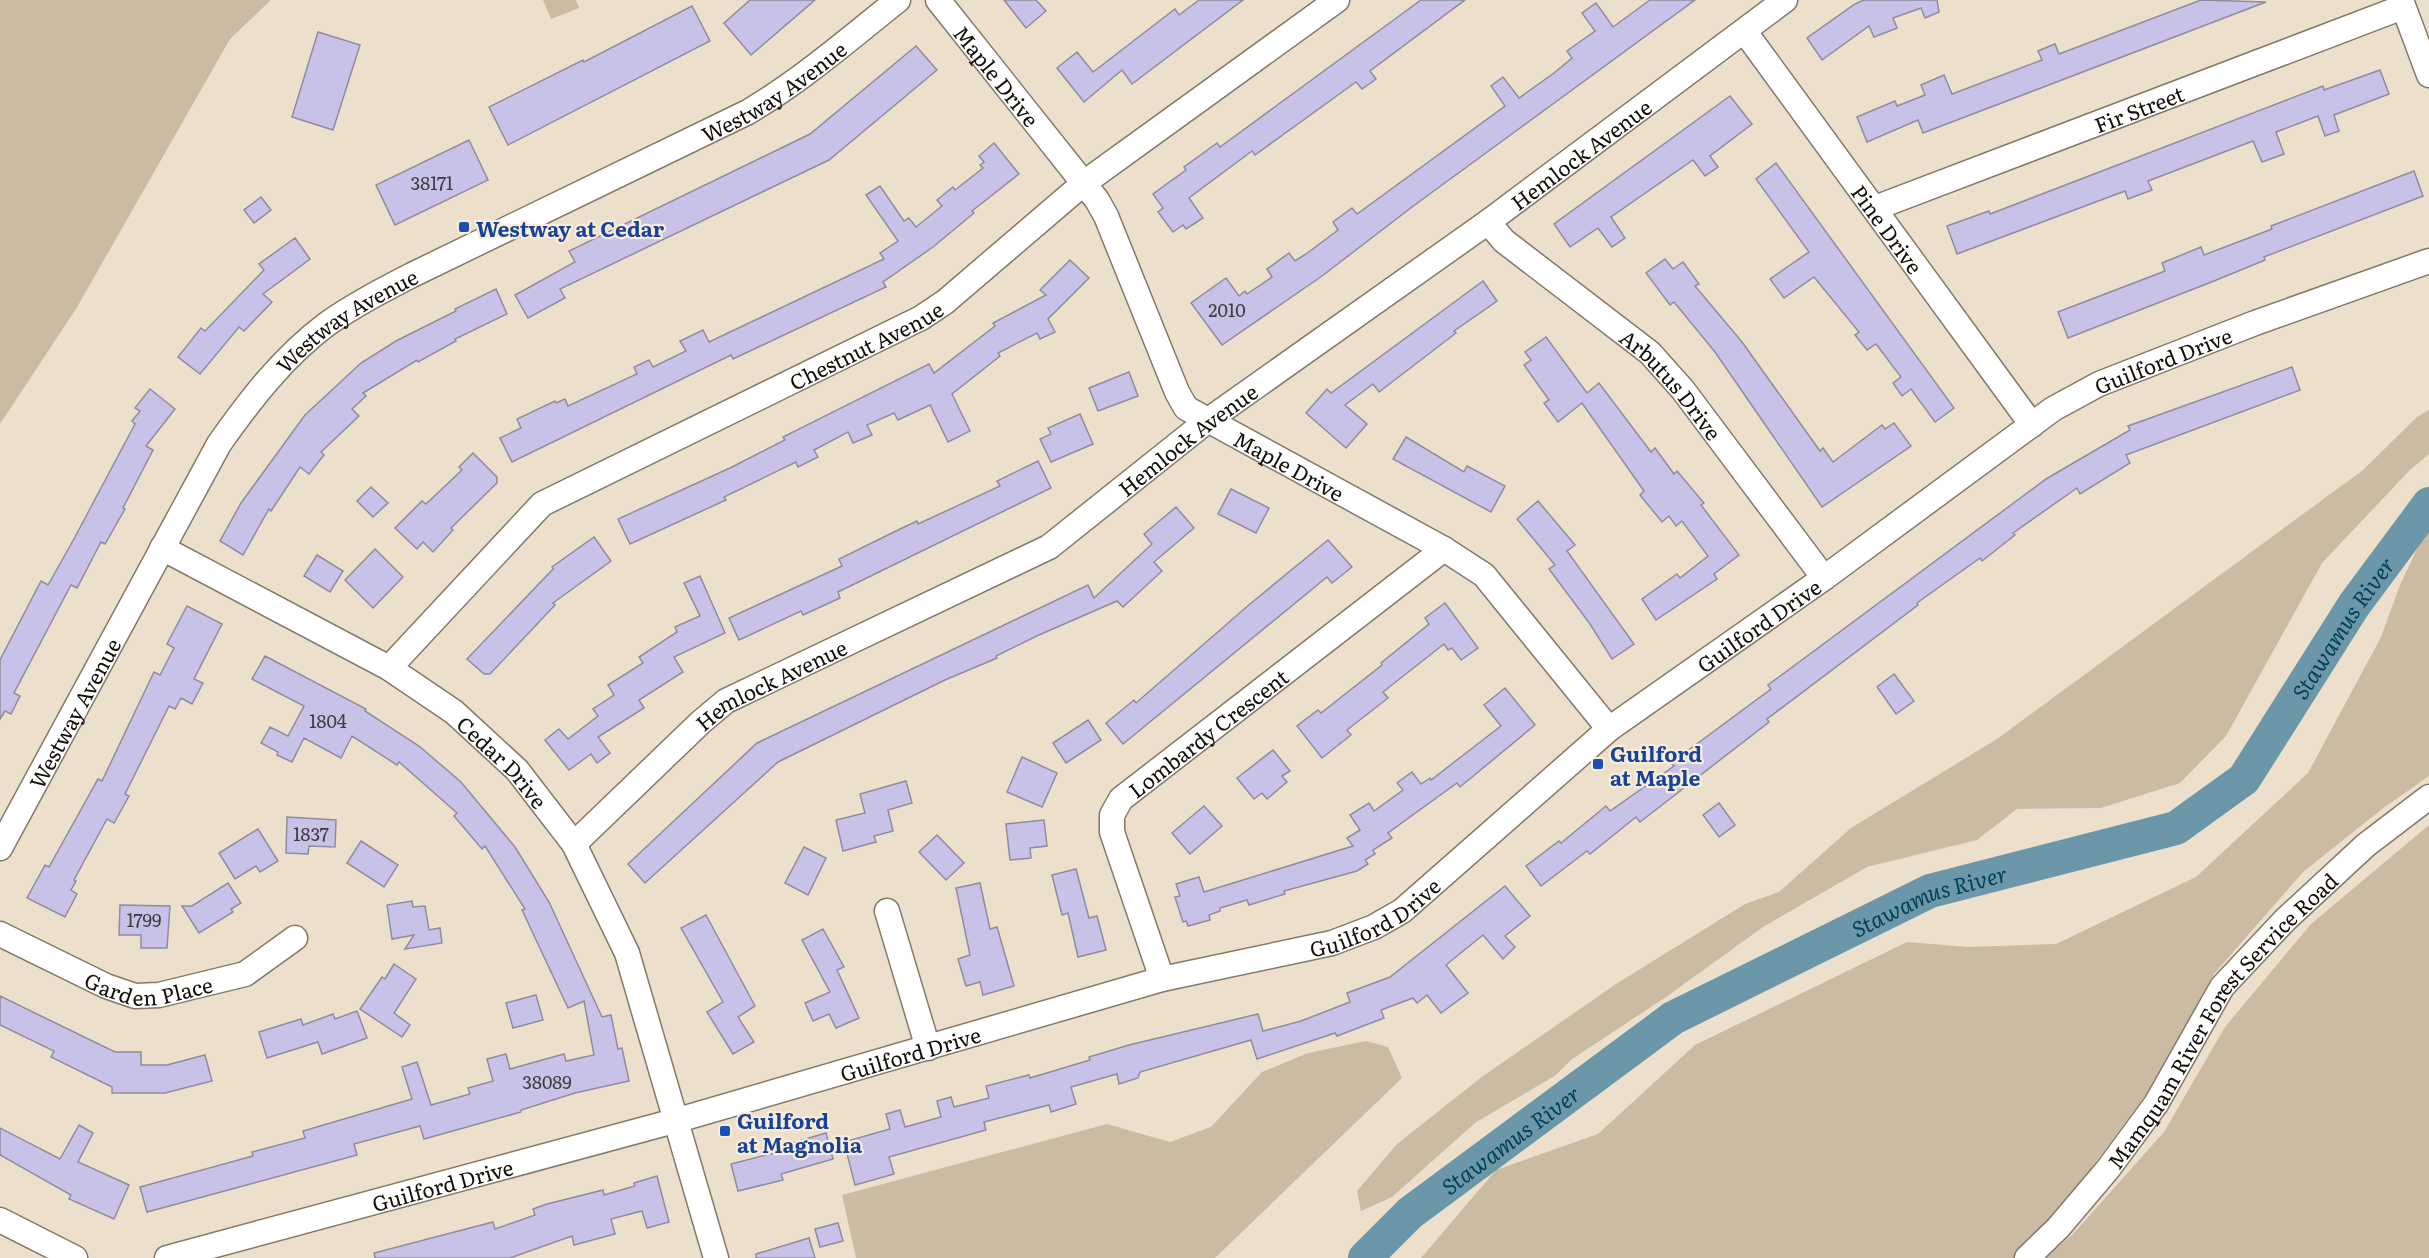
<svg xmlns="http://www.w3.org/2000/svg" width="2429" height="1258" font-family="Literata,serif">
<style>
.green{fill:#cbbba3}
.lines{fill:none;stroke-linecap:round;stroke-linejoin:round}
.river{stroke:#6b97a8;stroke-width:34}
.building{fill:#c9c2e8;stroke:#8f8c9e;stroke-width:1.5}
.minor-casing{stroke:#847969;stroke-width:27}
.minor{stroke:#fff;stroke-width:24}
.transit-dot{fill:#1a4fb4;stroke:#f9edda;stroke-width:2}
.labels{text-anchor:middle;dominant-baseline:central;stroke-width:4.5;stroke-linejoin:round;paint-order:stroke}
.number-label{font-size:18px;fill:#403b40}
.street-label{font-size:21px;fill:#120e08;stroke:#f9edda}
.transit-label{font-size:21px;font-weight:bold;fill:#164399;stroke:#f9edda;text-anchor:start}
.water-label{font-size:22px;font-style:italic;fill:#004256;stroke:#f9edda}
</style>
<rect width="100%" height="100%" fill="#ece0cd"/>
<g class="green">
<path d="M0,0H271L230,39L76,309L0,424Z"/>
<path d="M543,0H576L579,8L551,19Z"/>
<path d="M2429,410V454L2410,470L2322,563L2226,736L2180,783L2101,808L2017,809L1977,840L1867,867L1763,927L1666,997L1572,1059L1556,1075L1475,1123L1392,1197L1361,1211L1357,1191L1397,1144L1483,1076L1616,984L1745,904L1779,892L1851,828L1997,739L2363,470L2417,417Z"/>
<path d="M2429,524V776L2382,809L2303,872L2214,974L2148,1092L2052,1221L2014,1258H1421L1496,1170L1598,1134L1695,1045L1907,942L1968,947L2056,944L2196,877L2308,773L2381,637L2400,585Z"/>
<path d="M2429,825V1258H2045L2073,1234L2164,1132L2225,1027L2311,924Z"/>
<path d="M1366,1041L1388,1047L1402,1078L1215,1258H856L842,1195L1107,1124L1170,1142L1211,1127L1262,1072L1308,1053Z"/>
</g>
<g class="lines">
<path class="river" id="s1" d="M1365,1258L1410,1213L1673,1018L1930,891L2176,828L2244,779L2354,605L2429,504"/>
</g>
<g class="building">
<path d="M750,0H815L751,55L724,23Z"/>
<path d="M1004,0H1036L1046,11L1026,28Z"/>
<path d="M1199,0H1243L1132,84L1122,70L1084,102L1057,68L1077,52L1093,72L1175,9L1179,15Z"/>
<path d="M1421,0H1465L1370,71L1376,79L1362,89L1356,82L1255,155L1252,151L1189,198L1203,218L1186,229L1183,225L1173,232L1158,212L1163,208L1153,194L1186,170L1184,167L1217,143L1220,147Z"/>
<path d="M1650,0H1695L1412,207L1322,276L1222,345L1191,303L1226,278L1239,296L1245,291L1247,294L1272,277L1267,269L1289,253L1295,261L1306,254L1338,230L1333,222L1352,208L1357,214L1505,106L1491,86L1503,77L1519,98L1554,73L1572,58L1567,51L1595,31L1582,13L1596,3L1613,27Z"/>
<path d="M1864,0H1937L1939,12L1925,18L1921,8L1893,18L1897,28L1874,37L1869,26L1822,60L1807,38L1855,4Z"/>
<path d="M2201,0L2266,2L1923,133L1918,120L1867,142L1857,117L1895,101L1897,106L1925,95L1921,85L1944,75L1952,94L2042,60L2038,51L2055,44L2059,54Z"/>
<path d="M692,6L710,41L508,145L489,107L583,60L584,62Z"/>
<path d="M318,32L360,45L333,130L292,117Z"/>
<path d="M916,46L937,70L829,160L560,289L565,298L528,318L515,295L575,262L569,251L810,134Z"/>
<path d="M2380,70L2389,94L2334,115L2339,131L2325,136L2318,116L2276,132L2284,154L2262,162L2253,141L2148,181L2152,190L2128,199L2125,191L1957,254L1947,226L1989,211L1990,214L2323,86L2324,90Z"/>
<path d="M1730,96L1752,124L1710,156L1718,167L1705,176L1693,160L1611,217L1625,238L1612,247L1598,228L1570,247L1554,224Z"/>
<path d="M469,140L488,180L395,225L376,185Z"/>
<path d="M994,143L1019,174L972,211L974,213L933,247L883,282L886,287L733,359L731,355L512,462L500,438L521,428L517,419L555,401L556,403L565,399L568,406L637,374L634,367L649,360L653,367L686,351L680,341L703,330L709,342L884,259L880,253L898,241L866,195L880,186L904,221L909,218L916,227L942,206L937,200L953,187L955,190L983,168L980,165L984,162L979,156Z"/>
<path d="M1776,163L1954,408L1935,422L1911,389L1902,396L1893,383L1901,377L1876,344L1867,350L1855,335L1859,332L1814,277L1784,298L1770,279L1809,252L1756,179Z"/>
<path d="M2414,171L2423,196L2264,257L2265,260L2214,281L2068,338L2058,312L2165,271L2162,263L2201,247L2204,255L2272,229L2271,226Z"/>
<path d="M261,197L271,210L254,223L244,210Z"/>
<path d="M295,238L310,259L263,294L272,302L244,331L239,327L200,374L178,357L201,328L205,331L264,270L259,264Z"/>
<path d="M1665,259L1673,269L1683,262L1699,284L1695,286L1742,342L1820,451L1823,448L1833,462L1882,425L1885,429L1894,423L1911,446L1822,507L1715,352L1674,302L1670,305L1646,273Z"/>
<path d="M1070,260L1089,278L1048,319L1055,332L1040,339L1037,333L998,353L1000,356L952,394L970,431L948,442L930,405L898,420L894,413L867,425L872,435L853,443L848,432L814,450L818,457L798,467L796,462L724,497L726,500L630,544L618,519L730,468L785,440L783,437L929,364L934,373L995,326L993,323L1046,295L1040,290Z"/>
<path d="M1483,281L1497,301L1454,331L1456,333L1379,392L1373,384L1345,405L1367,424L1346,448L1306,413L1327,389L1331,393Z"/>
<path d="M496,289L507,314L455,339L456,341L418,362L417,360L363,393L366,396L352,409L359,416L321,452L324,455L309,474L300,467L271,511L269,509L243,555L220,541L241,503L305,415L361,363L396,341L456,311L455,309Z"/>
<path d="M1546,337L1587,393L1599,383L1651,452L1655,448L1674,474L1677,471L1704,503L1701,505L1739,555L1714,574L1717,579L1656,620L1642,599L1677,574L1680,578L1708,556L1682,521L1676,526L1669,516L1662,522L1640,495L1644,491L1582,403L1558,422L1544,403L1549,400L1524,365L1531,360L1525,352Z"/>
<path d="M2292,367L2300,390L2126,455L2130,463L2080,494L2077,488L2013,533L2015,535L1982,561L1980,558L1917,603L1918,605L1767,719L1769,722L1640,822L1636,817L1590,854L1587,851L1541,886L1526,866L1559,841L1561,843L1606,806L1610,811L1674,766L1671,763L1771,689L1768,685L2046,479L2130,430L2128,426Z"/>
<path d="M1129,372L1138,396L1098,411L1089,388Z"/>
<path d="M150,389L175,409L146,446L153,450L123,508L125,509L105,544L101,542L77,588L71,585L14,693L20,696L11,714L5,711L0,719V660L41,581L48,585L75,537L135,424L132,421L140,411L135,408Z"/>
<path d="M1080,414L1093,444L1051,462L1040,439L1051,434L1048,428Z"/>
<path d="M1406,437L1464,472L1467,466L1505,486L1491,512L1393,459Z"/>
<path d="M473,453L497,477V483L451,528L453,530L433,552L423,542L417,549L395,528L422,501L426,504L462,470L459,467Z"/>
<path d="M1038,461L1051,488L838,592L840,598L803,615L801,611L739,640L729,618L842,566L839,559L898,530L917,521L918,524L1000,486L997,481Z"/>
<path d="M371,487L388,503L373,517L357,501Z"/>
<path d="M1231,489L1269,508L1256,533L1218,514Z"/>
<path d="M1538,501L1575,545L1567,551L1634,644L1612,659L1590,624L1549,569L1555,565L1517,519Z"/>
<path d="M1176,507L1194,528L1154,562L1162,571L1123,607L1117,601L1039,635L996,656L997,658L945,680L778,762L645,883L628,864L757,743L1088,585L1094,598L1152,544L1144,534Z"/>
<path d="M594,537L611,561L553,603L555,605L490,674H484L467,659L553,569L552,567Z"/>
<path d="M1328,540L1352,567L1332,583L1327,577L1123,744L1106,723L1134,700L1136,703L1250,604Z"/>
<path d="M375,549L403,577L373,608L345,580Z"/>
<path d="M317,555L343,571L330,592L304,576Z"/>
<path d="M700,576L725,633L674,657L683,672L639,700L644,708L598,737L610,753L597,763L591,754L569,770L545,740L559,729L568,739L598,716L593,709L614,695L608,685L643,663L639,657L677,632L675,627L700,616L684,583Z"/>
<path d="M1445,603L1478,648L1461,660L1452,648L1448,650L1444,644L1383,692L1388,698L1347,730L1351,735L1322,758L1297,726L1318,710L1321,713L1382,665L1381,663L1429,624L1425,618Z"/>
<path d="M187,606L222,624L194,679L203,683L192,704L181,698L175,709L169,706L125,794L129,796L114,823L107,819L74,880L76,881L71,890L77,894L65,917L27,898L45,865L49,867L98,779L102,781L154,672L160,675L174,648L167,644Z"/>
<path d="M265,656L366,709L365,711L419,746L461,782L515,847L549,902L602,1017L611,1015L618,1049L622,1048L629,1081L575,1093L521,1110V1112L424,1139L420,1126L354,1144L357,1155L147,1212L140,1187L253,1156L252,1152L305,1138L303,1131L412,1099L402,1067L417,1062L431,1105L470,1094L468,1088L493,1081L487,1059L506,1054L510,1069L564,1054L566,1061L594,1055L584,1001L568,1008L522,910L525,909L485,846L482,849L454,816L457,813L399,762L397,765L352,736L341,758L304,738L292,762L277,755L278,752L261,743L270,727L288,736L304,706L252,679Z"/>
<path d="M1894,674L1914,701L1896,714L1877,687Z"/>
<path d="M1505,688L1535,725L1460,787L1457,783L1388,833L1392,838L1373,850L1375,854L1365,860L1368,864L1357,871L1284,891L1285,894L1249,905L1247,900L1220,908V911L1209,915L1210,920L1188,926L1186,921L1183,922L1175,897L1180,896L1176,884L1199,877L1204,892L1353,846L1347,838L1360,830L1350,815L1369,803L1374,811L1403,790L1397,783L1412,772L1421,784L1430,778L1431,780L1501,726L1484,705Z"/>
<path d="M1088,720L1101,740L1066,763L1053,743Z"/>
<path d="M1273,750L1290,771L1282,776L1287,782L1267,799L1262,793L1254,799L1237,778Z"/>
<path d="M1022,757L1057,773L1042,807L1007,792Z"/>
<path d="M906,781L912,803L888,810L893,831L874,836L876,842L843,851L836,820L865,813L860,794Z"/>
<path d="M1719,803L1735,825L1719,837L1703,815Z"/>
<path d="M1204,806L1222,826L1190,854L1172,833Z"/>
<path d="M287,817L336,820L335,847L309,846L308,854L286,853Z"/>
<path d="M1044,820L1047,846L1030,848L1031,858L1010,860L1006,824Z"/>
<path d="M258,829L278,861L260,872L256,866L235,879L219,853Z"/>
<path d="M937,835L964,863L946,880L919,852Z"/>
<path d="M361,841L398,865L384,887L347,863Z"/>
<path d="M804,847L826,858L808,895L785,883Z"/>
<path d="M1076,869L1089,918L1097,916L1106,950L1078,957L1068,913L1062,915L1052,875Z"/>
<path d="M228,883L241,903L231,909L233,912L199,933L182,906H192Z"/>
<path d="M980,883L990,929L997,927L1014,986L983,995L980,982L966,986L958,959L970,955L956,888Z"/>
<path d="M1505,886L1530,916L1505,936L1515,947L1503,959L1483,935L1446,965L1468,993L1441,1013L1427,995L1417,1003L1413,998L1381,1010L1384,1018L1337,1036L1335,1033L1257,1059L1251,1040L1140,1072L1138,1078L1119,1084L1117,1074L1071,1087L1076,1104L1051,1112L1049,1105L984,1122L986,1130L889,1157L894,1174L855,1185L844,1142L890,1129L886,1114L900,1110L905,1127L941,1117L937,1101L951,1097L954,1107L989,1098L986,1086L1029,1075L1030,1078L1090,1060L1089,1057L1129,1045L1258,1014L1263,1031L1301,1021L1350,1002L1347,993L1390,977Z"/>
<path d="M412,901L413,907L425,906L429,930L440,928L442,943L405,949L414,935L392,939L387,905Z"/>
<path d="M120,905L170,906L167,948H141V935H119Z"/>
<path d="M706,915L755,1006L738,1017L754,1042L733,1054L707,1012L723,1002L681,928Z"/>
<path d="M823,929L844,967L837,970L859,1018L836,1028L829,1014L813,1021L805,1003L830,992L802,940Z"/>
<path d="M394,964L416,979L394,1013L410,1025L402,1037L360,1009L382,977L385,979Z"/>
<path d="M536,995L543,1020L513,1028L506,1003Z"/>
<path d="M0,996L115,1052H141V1065H167L205,1055L212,1081L165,1093H112V1087L51,1057L54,1051L0,1025Z"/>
<path d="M357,1011L367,1038L322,1054L318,1042L267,1058L259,1032L301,1019L303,1025L333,1014L335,1019Z"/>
<path d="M79,1125L93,1133L78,1162L129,1185L114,1219L69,1199L71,1195L0,1155V1128L60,1159Z"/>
<path d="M826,1133L833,1159L781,1174L783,1180L738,1191L731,1164L786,1150L785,1145Z"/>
<path d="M657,1176L669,1222L647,1228L642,1211L611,1219L615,1234L574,1245L572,1236L510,1258H375L374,1253L493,1222L495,1229L535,1215L533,1209L547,1204L603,1190L604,1195L635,1186L634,1183Z"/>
<path d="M838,1223L843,1241L820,1247L815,1229Z"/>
<path d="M809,1238L815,1258H756V1254Z"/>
</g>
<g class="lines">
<defs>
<g id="minor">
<path id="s2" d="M938,0L1097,200L1106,216L1177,392L1186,408L1444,549L1484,575L1609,729"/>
<path d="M2401,0L2429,75"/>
<path id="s3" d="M1745,32L2032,425"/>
<path id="s4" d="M1875,208L2403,7"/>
<path id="s5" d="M1488,222L1504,241L1650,353L1683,390L1824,578"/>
<path id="s6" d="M162,548L389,668L454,712L517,770L574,844L627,953L716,1258"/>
<path id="s7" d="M389,668L542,504L921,318L945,302L1084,183L1337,0"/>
<path id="s8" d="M574,844L701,722L726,701L1049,547L1207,421L1488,222L1785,0"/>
<path id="s9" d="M0,848L219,444C250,400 283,357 327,324C354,305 383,290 412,275L748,112C802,80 849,39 898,0"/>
<path d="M887,911L928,1048"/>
<path id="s10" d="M0,934L106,986L135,996L159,995L245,974L295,938"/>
<path id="s11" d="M1162,979L1112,832V815L1121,799L1444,549"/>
<path d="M0,1220L75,1258"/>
<path id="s12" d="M167,1258L678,1120L1162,979L1332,943L1374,927L1402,911L1609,729L1824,578L2053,409L2099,384L2255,323L2429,261"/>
<path id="s13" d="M2027,1258L2058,1228L2108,1169L2156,1104L2222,987L2285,920L2366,845L2429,797"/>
</g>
</defs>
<use href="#minor" class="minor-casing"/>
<use href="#minor" class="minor"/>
</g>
<g class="transit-dot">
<rect x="458" y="221" width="12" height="12" rx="3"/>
<rect x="1592" y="758" width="12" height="12" rx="3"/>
<rect x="719" y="1125" width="12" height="12" rx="3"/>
</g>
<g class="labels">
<g class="number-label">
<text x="432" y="182">38171</text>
<text x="1227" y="309">2010</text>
<text x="328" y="720">1804</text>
<text x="311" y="833">1837</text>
<text x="144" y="919">1799</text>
<text x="547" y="1081">38089</text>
</g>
<g class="street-label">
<text stroke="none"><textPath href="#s2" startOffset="96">Maple Drive</textPath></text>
<text stroke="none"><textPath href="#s9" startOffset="1126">Westway Avenue</textPath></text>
<text stroke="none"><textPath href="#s4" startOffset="282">Fir Street</textPath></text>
<text stroke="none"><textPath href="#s8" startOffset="1228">Hemlock Avenue</textPath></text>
<text stroke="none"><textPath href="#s3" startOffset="243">Pine Drive</textPath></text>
<text stroke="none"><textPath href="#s9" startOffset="640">Westway Avenue</textPath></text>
<text stroke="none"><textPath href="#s7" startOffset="585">Chestnut Avenue</textPath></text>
<text stroke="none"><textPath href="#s12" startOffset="2228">Guilford Drive</textPath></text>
<text stroke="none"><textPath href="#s5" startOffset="246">Arbutus Drive</textPath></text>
<text stroke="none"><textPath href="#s8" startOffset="742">Hemlock Avenue</textPath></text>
<text stroke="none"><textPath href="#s2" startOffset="600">Maple Drive</textPath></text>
<text stroke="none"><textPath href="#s12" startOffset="1742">Guilford Drive</textPath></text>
<text stroke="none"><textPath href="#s8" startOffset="256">Hemlock Avenue</textPath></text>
<text stroke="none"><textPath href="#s9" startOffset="154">Westway Avenue</textPath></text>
<text stroke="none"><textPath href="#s11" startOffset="300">Lombardy Crescent</textPath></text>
<text stroke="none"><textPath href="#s6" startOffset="405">Cedar Drive</textPath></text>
<text stroke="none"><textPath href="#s12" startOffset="1257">Guilford Drive</textPath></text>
<text stroke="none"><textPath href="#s10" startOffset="162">Garden Place</textPath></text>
<text stroke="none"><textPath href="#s13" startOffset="309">Mamquam River Forest Service Road</textPath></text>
<text stroke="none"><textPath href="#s12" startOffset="771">Guilford Drive</textPath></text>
<text stroke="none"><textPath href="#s12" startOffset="285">Guilford Drive</textPath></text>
</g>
<g class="transit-label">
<text x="476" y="227">Westway at Cedar</text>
<text x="1610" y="752">Guilford<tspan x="1610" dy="24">at Maple</tspan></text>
<text x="737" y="1119">Guilford<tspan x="737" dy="24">at Magnolia</tspan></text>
</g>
<g class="water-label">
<text stroke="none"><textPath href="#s1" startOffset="1196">Stawamus River</textPath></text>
<text stroke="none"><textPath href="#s1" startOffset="674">Stawamus River</textPath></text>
<text stroke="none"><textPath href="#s1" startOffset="188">Stawamus River</textPath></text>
</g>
</g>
</svg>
